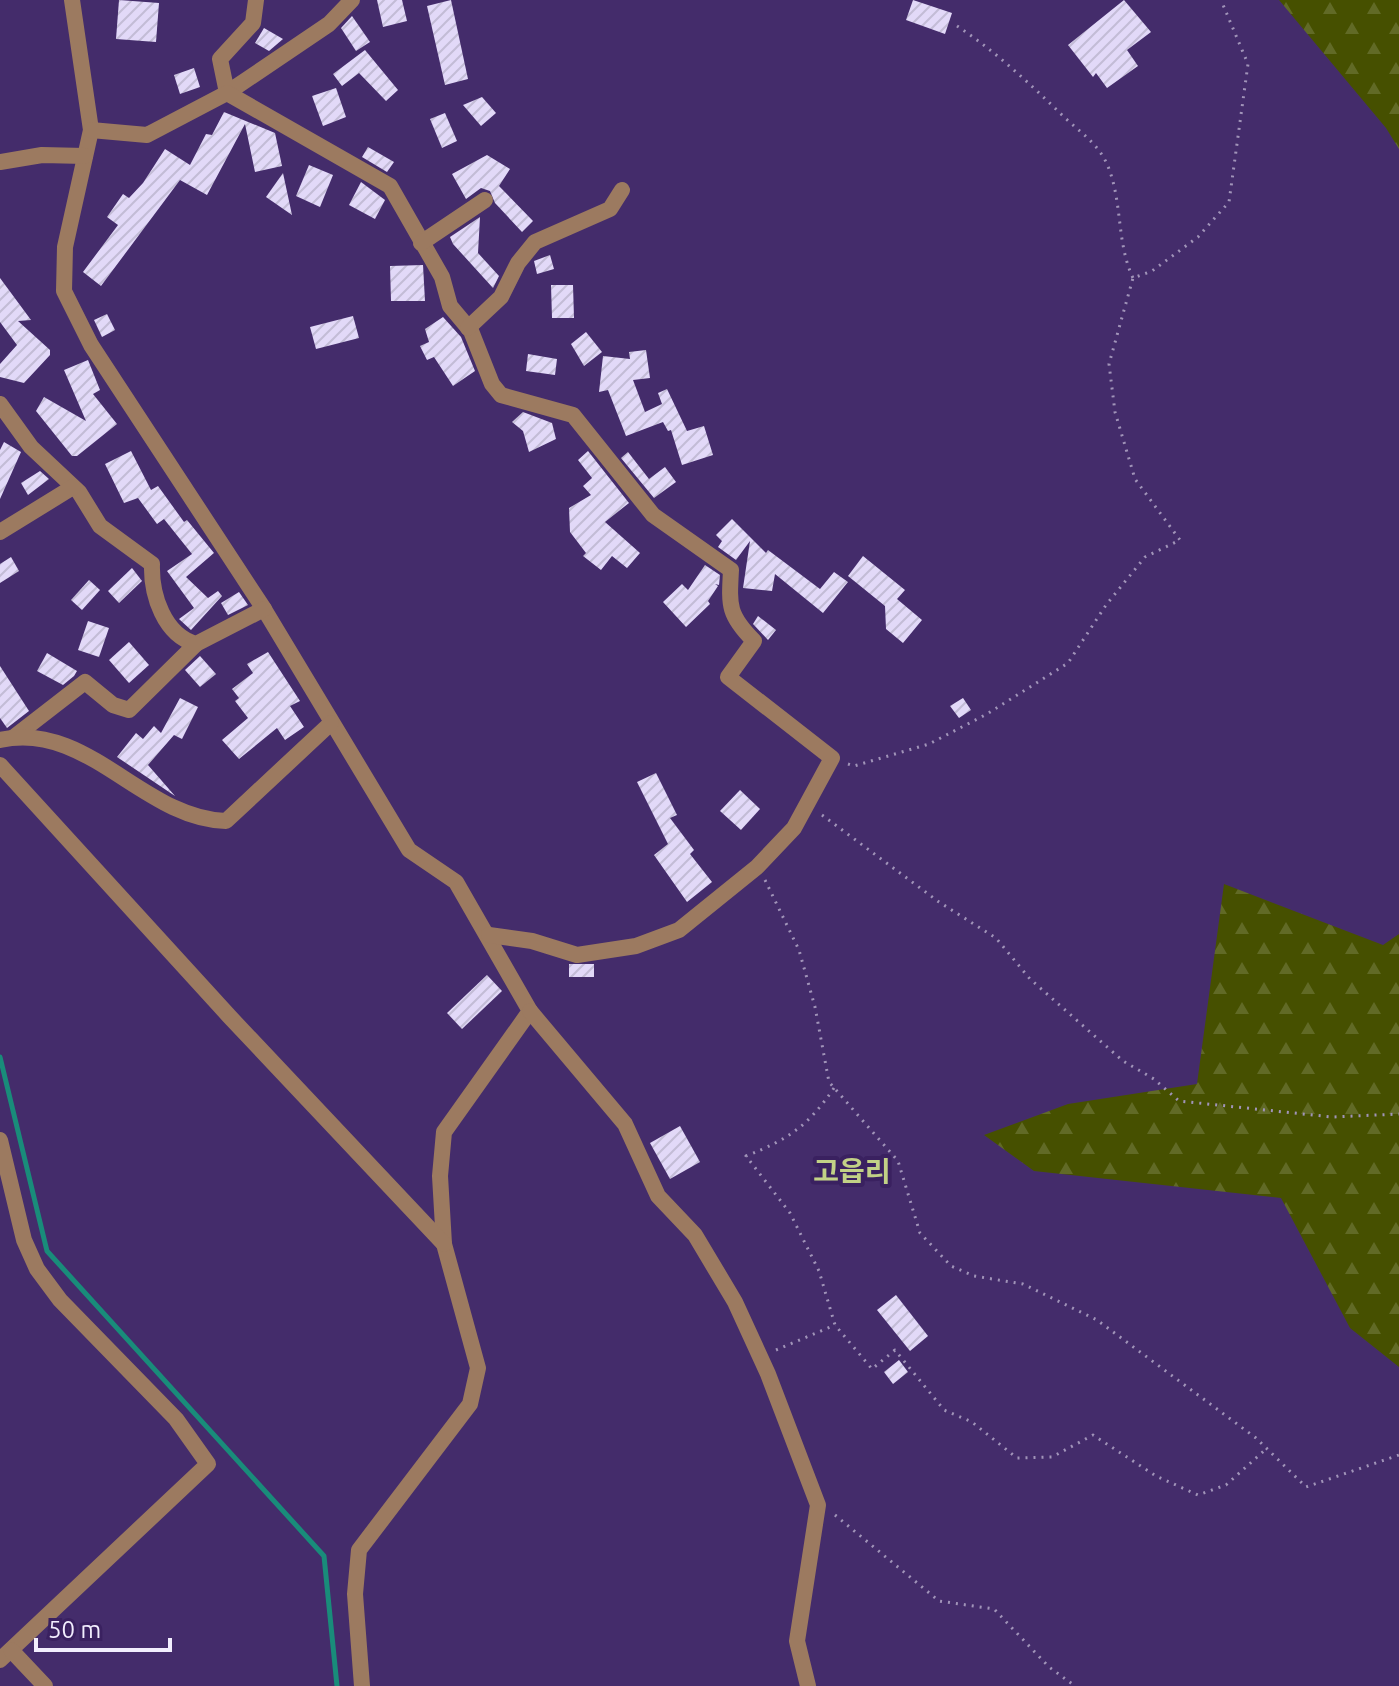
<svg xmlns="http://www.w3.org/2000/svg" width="1399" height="1686" font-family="Ubuntu,'Noto Sans KR',sans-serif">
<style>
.forest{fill:url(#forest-firs)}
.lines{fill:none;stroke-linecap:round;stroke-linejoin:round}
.stream{stroke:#198c7a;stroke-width:5}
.building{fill:url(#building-hatch)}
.path{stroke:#a194b9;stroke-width:3;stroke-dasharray:2 6;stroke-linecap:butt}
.street{stroke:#9c7a60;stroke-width:16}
.labels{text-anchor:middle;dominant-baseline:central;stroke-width:8;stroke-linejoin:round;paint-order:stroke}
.quarter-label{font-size:28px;font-weight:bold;fill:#c2d186;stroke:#3a2160}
</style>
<defs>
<pattern id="forest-firs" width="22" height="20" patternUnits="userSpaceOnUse" patternTransform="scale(2)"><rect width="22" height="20" fill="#465000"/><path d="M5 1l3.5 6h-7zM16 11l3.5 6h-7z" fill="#616a26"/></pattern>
<pattern id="building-hatch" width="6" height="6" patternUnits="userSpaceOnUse" patternTransform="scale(2)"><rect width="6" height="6" fill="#e2d9f8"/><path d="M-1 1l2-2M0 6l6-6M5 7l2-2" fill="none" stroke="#c3bcd6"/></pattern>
</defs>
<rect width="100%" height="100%" fill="#442c6b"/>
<g class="forest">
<path d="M1279,0H1399V149L1386,128Z"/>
<path d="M1224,884L1383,945L1399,934V1367L1350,1328L1281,1198L1034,1171L984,1135L1068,1104L1197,1084Z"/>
</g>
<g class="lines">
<path class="stream" d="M0,1057L47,1251L324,1556L337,1686"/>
</g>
<g class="building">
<path d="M119,0L159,3L156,42L116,39Z"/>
<path d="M377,0H402L407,21L383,27Z"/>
<path d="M451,0L468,79L445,85L427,6Z"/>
<path d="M913,0L952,13L945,34L906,20Z"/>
<path d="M1124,0L1151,32L1127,50L1138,66L1107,88L1096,73L1093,77L1068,45Z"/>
<path d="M352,16L370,42L356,51L341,28Z"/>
<path d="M264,28L283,39L269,51L255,43Z"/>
<path d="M365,50L398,90L386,101L359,73L342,86L333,74Z"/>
<path d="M194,68L200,87L180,94L174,75Z"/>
<path d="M336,88L346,117L323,126L312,96Z"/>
<path d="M482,97L496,113L481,126L463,105Z"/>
<path d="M224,112L275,133L282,166L255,172L245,124L207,195L180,180L101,286L83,272L118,225L107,217L123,194L129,198L143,183L165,149L190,165L206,134L212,135Z"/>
<path d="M445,113L457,141L442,148L430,119Z"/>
<path d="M368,147L394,162L387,172L362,157Z"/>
<path d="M487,155L510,169L499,186L533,221L522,232L495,203L490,191L481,188L466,199L452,174Z"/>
<path d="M309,165L333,175L320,207L296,196Z"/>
<path d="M283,173L292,215L266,197Z"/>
<path d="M361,182L385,200L375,219L349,205Z"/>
<path d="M480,217L478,253L499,276L493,288L453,244L450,237Z"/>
<path d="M550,255L554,269L537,274L534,261Z"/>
<path d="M423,265L425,301H391L390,266Z"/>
<path d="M0,278L31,320L18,321L50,350V355L24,383L0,377V364L17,345L0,322Z"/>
<path d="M551,285H573L574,318H552Z"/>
<path d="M107,314L115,330L102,337L94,320Z"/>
<path d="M353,316L359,338L316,349L310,327Z"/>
<path d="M443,317L461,337L475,371L453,386L434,357L427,360L420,346L429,342L425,329Z"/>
<path d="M586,332L602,352L584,366L571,344Z"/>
<path d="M646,350L650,378L633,380L645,412L662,404L658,393L667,389L687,431L704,426L713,455L682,465L671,430L668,431L663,422L626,436L608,390L599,392L603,356L630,359L629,352Z"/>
<path d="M528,354L557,359L555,375L526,371Z"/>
<path d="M88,360L100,390L93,394L117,424L77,456H72L36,411L44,397L86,421L64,370Z"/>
<path d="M523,412L552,423L556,439L529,452L523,431L512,422Z"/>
<path d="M4,442L21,452L0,499V450Z"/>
<path d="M131,451L151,490L158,486L184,522L187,520L214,553L186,577L208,598L218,591L222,596L191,630L179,619L194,608L167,571L192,554L164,519L157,524L138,498L124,503L105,464Z"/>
<path d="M588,451L629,503L605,522L640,553L627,568L612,556L601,570L583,556L586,553L570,532L569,508L591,495L583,486L592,478L578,460Z"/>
<path d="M628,452L649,479L665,467L676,482L654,498L621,458Z"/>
<path d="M40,471L49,479L28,495L21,483Z"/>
<path d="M732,519L766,553L768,550L820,589L834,572L848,582L823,613L775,574L772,591L743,588L750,541L736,560L718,547L722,541L716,535Z"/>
<path d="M863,556L905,590L897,599L922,620L903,643L886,629L885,606L848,576Z"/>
<path d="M11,557L19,571L0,583V564Z"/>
<path d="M705,565L720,575L719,585L715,584L718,586L708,601L710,604L686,627L663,602L682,584L688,590Z"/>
<path d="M132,568L142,581L119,603L108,591Z"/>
<path d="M89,580L100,590L82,610L71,600Z"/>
<path d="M239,592L248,605L228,615L221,603Z"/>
<path d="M758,616L776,630L768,640L753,624Z"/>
<path d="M88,621L109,628L99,657L78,650Z"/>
<path d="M129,642L149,665L129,683L109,660Z"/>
<path d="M268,652L300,701L290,706L304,727L285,740L277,728L239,759L222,740L248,718L235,701L239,698L232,689L253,673L247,664Z"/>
<path d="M47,653L77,671L74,676L63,685L37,671Z"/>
<path d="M200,656L216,674L200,687L185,670Z"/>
<path d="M0,666L29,711L7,728L0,718Z"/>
<path d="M180,698L198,707L182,739L174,735L148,765L175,796L117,757L136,733L143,739L154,726L161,733Z"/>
<path d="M963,698L971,710L959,718L950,706Z"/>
<path d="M656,773L677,815L670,818L694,850L690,854L712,882L687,902L654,855L668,844L637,782Z"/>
<path d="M740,790L760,809L741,830L720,811Z"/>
<rect x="569" y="964" width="25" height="13"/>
<path d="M487,975L502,991L462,1029L447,1013Z"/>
<path d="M680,1126L700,1162L670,1179L650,1143Z"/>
<path d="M896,1295L928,1336L910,1351L877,1310Z"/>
<path d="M899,1360L908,1372L893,1384L884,1372Z"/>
</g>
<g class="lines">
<g class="path">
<path d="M957,26C995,51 1028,82 1061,114C1077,130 1097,142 1107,164C1123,201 1116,242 1133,278"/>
<path d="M848,764L854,766L929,744L987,714L1068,663L1106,605L1145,557L1180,540L1135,479L1115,412L1109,364L1133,278L1152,271L1198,237L1229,202L1248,64L1221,0"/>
<path d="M822,815L939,902L996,938L1030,979L1123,1061L1154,1079L1179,1101L1332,1117L1399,1114"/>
<path d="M765,880L799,950L815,1007L829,1082L898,1161L920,1233L951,1266L974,1276L1023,1284L1097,1320L1256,1438L1306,1487L1399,1455"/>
<path d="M834,1088C808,1126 789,1139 746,1156L790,1213L819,1271L835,1325L872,1369L895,1350L944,1410L972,1422L1017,1458L1052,1457L1093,1435L1156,1476L1198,1495L1226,1485L1266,1449"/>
<path d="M776,1350L835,1325"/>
<path d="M835,1515L939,1601L994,1609L1049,1667L1075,1686"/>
</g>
<g class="street">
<path d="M72,0L91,130L65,247L64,291L91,345L264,609L409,850L456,882L530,1011L444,1132L440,1176L444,1244L478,1368L470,1404L359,1550L355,1594L362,1686"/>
<path d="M256,0L253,23L220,59L227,93L329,24L352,0"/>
<path d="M91,130L147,135L227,93L390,186L442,277L450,306L471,331L492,384L501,395L573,415L653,515L731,570C729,606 728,615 754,641L728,677L832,758L794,828L757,867L679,930L636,946L577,955L532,941L489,935"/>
<path d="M0,162L42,155L85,156"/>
<path d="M421,243L485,200"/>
<path d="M468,328L501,297L518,263L535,242L610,209L622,190"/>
<path d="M0,404L31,447L79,492L100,526L152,564C151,595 164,635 196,644L264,609"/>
<path d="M0,532L73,487"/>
<path d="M14,737L85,682L113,705L129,710L196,644"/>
<path d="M0,740C87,720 143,819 226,821L331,723"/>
<path d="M0,765L229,1016L444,1244"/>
<path d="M530,1011L625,1124L658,1196L695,1235L735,1302L768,1374L818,1505L797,1641L808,1686"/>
<path d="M0,1140L24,1240L37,1269L60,1300L176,1419L208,1464L0,1660"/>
<path d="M11,1650L45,1686"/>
</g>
</g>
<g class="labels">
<g class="quarter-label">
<text x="852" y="1170">고읍리</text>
</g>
</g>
<path d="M36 1638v12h134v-12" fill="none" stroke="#f2eefe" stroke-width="4"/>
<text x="48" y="1638" font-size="24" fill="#f2eefe" stroke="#3a2160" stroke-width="6" paint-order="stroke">50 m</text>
</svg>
